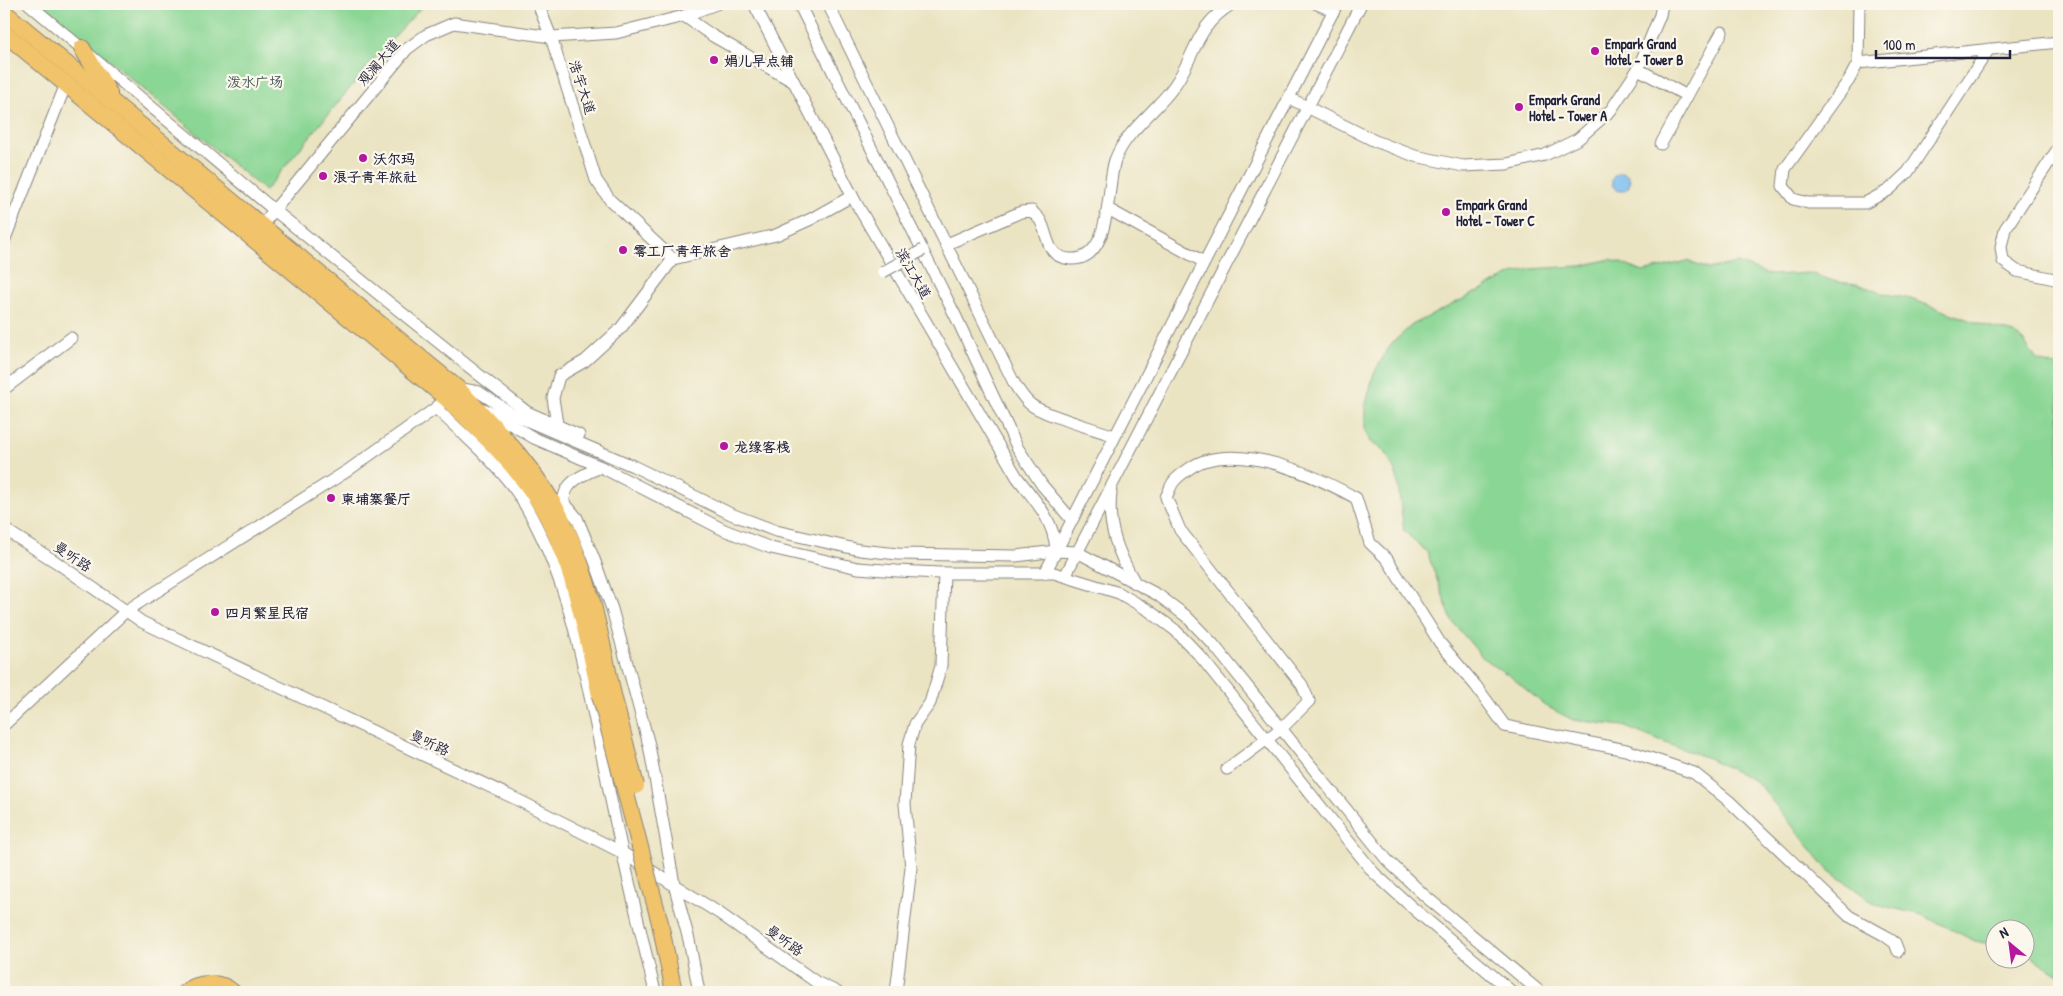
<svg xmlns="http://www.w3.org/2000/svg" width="2063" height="996" font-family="'Patrick Hand','LXGW WenKai TC',sans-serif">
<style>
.green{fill:#8ad694;stroke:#567c68}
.water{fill:#7cbef1;stroke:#4f7096}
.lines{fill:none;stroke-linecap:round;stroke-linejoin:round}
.minor-casing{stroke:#86837f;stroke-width:13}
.major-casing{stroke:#86837f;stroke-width:16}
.highway-casing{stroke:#86837f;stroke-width:18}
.minor{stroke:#fff;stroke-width:11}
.major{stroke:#f1c36a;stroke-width:14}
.highway{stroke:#f1c36a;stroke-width:16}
.minor-bridge-casing{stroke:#86837f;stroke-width:13;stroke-linecap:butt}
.highway-bridge-casing{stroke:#86837f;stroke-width:18;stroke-linecap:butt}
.minor-bridge{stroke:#fff;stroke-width:11}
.highway-bridge{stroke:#f1c36a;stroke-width:16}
.poi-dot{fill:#b5179e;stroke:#fbf7ec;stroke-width:2}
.labels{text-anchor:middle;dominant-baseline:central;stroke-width:4.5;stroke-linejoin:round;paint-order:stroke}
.poi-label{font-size:14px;font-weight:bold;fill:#22223b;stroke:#fbf7ec;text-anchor:start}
.street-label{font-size:14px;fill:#22223b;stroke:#fbf7ec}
.park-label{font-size:14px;fill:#415856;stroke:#fbf7ec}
</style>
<rect width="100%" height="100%" fill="#fbf7ec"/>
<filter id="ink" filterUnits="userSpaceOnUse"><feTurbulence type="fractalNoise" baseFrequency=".02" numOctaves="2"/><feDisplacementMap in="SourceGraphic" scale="10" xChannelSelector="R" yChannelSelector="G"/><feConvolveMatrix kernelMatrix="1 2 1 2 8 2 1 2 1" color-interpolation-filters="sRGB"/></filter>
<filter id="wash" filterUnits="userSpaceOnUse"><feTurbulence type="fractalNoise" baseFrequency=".0096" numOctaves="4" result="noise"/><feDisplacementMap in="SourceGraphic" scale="20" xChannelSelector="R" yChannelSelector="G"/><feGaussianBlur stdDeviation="1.12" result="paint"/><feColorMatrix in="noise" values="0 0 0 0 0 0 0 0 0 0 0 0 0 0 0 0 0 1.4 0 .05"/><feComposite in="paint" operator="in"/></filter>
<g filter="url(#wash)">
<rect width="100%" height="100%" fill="#ebe4c3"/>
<g class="green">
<path d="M42,4H424L369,65L265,191Z"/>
<path d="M1611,259L1643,272L1687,261L1708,269L1737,263L1771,275L1810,273L1837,282L1858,284L1881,293L1911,299L1983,325L2015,333L2024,342L2037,360L2054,366H2059V975L2026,953V928H1996L1995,945L1975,941L1922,915L1876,904L1828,870L1757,782L1708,758L1665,743L1623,726L1573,720L1546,706L1510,676L1484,659L1452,621L1427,552L1404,531L1397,476L1385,451L1370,442L1365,429V407L1374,373L1391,344L1412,325L1512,274L1530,269L1581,266Z"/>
</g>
<circle class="water" cx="1621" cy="182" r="9"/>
</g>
<g filter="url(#ink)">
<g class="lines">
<defs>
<g id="minor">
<path d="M29,4L274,210L478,374L527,412L579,435"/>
<path d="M538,4L551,37L596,180L610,200L673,259"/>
<path d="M754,4L856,203L1017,477C1035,501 1053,518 1056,549"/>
<path d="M799,4L957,319L1017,447L1042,485L1071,519"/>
<path d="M828,4L1014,383C1019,391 1023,398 1030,404C1043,415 1096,429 1114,436"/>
<path d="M1317,4L1334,11"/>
<path d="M1859,4L1858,63L1849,80L1785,169L1783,186L1793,199L1808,203H1865L1889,190L1908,172L1989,49"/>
<path d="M684,16L713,36L794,82"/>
<path d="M1858,63L2059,42"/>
<path d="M1638,69L1687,96"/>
<path d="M1289,98L1375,141L1415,156L1463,166L1507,164L1545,155L1578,139L1611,110L1638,69L1660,15L1662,4"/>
<path d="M1661,144L1722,32"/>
<path d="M2059,147L2005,229L2001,247L2003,261L2017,271L2059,280"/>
<path d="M1108,209L1204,262"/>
<path d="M262,225L407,49L426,35L454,23L551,37L616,33L684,16L716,4"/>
<path d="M4,241L66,84"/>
<path d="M947,244L1021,212L1032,211C1034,214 1038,217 1040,220C1049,235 1045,257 1070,259C1113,262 1106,186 1115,160C1127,129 1156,112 1174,86C1197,54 1194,27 1232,4"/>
<path d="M4,389L71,338"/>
<path d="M436,408C467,439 503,467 525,505C573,587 587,684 606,775C620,848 638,920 655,992"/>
<path d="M480,409L490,412L534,438L601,467L724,530L771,548L858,568L897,571L940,573H1054L1119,593L1148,610L1175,630L1200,656L1374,873L1414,909L1512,992"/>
<path d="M557,424L553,398L559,376L585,361L621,328L673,259L776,235L811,219L852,196"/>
<path d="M1111,493C1107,526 1118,553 1134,581"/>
<path d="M562,500L577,518L594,559L612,609L631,678L649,745L674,884L689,940L699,992"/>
<path d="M564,508C560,483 582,475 601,467"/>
<path d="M4,529L56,562L142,622L518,800L621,852L719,913L816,982L837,992"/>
<path d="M1045,573L1337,4"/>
<path d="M1065,576L1361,4"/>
<path d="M4,725L126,611L347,471L436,408L457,388L479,392L514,415L633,466L731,514L776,531L860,550L898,554L1016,556L1056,551L1077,552L1158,595L1186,616L1213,644L1387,860L1425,896L1540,992"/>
<path d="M1227,769L1282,728L1309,701L1302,685L1180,530L1166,497C1169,492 1171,484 1175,480C1181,474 1196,463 1204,461C1253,447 1314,475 1356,498L1370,543L1387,559L1440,643L1476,686L1505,726L1626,750L1694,773L1729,801L1849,916L1884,935L1895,943L1898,951"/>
<path d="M896,992L911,868L905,804L909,744L915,724L930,703L941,666L944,573"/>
</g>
<path id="major" d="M184,992C197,981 221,979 234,992"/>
<g id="highway">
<path d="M4,12L457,388C499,431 542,475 567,530C591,583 601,639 613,695"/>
<path d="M4,33L446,398C475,426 505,454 529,487C571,544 585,628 600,695"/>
<path d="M82,48L109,93"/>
<path d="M660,923L674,992"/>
</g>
</defs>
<use href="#minor" class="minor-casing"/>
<use href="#major" class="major-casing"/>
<use href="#highway" class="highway-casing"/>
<use href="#minor" class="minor"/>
<use href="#major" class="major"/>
<use href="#highway" class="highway"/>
<defs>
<path id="minor-bridge" d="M883,272L923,250"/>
<g id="highway-bridge">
<path d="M600,695L660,923"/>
<path d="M613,695L636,786"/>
</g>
</defs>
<use href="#minor-bridge" class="minor-bridge-casing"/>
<use href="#highway-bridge" class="highway-bridge-casing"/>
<use href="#minor-bridge" class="minor-bridge"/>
<use href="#highway-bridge" class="highway-bridge"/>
</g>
</g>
<g class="poi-dot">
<circle cx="1595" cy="51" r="5"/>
<circle cx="714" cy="60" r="5"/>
<circle cx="1519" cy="107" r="5"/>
<circle cx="363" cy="158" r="5"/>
<circle cx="323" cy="176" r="5"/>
<circle cx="1446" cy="212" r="5"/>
<circle cx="623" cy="250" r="5"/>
<circle cx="724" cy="446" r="5"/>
<circle cx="331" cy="498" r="5"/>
<circle cx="215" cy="612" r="5"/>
</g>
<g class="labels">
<g class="poi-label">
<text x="1605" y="43">Empark Grand<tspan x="1605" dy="16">Hotel - Tower B</tspan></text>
<text x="724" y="60">娟儿早点铺</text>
<text x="1529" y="99">Empark Grand<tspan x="1529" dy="16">Hotel - Tower A</tspan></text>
<text x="373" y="158">沃尔玛</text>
<text x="333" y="176">浪子青年旅社</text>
<text x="1456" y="204">Empark Grand<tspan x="1456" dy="16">Hotel - Tower C</tspan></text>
<text x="633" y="250">零工厂青年旅舍</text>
<text x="734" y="446">龙缘客栈</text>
<text x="341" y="498">柬埔寨餐厅</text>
<text x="225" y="612">四月繁星民宿</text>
</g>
<g class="street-label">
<text transform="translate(378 62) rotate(-49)">观澜大道</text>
<text transform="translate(583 87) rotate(72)">浩宇大道</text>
<text transform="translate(914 273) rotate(60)">滨江大道</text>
<text transform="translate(73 556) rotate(34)">曼听路</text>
<text transform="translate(430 742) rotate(25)">曼听路</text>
<text transform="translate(785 940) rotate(36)">曼听路</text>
</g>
<g class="park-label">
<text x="255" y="81">泼水广场</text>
</g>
</g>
<rect width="2063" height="996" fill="none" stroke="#fbf7ec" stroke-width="20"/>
<g transform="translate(2010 944) rotate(331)"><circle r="24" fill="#fbf7ec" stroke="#a4a2a5"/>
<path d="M0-4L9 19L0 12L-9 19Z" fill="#b5179e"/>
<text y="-8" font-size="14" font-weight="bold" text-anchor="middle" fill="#22223b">N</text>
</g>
<path d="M1876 50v8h134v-8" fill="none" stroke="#22223b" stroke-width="2.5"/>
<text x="1883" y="50" font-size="15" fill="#22223b" stroke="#fbf7ec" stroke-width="4" paint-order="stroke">100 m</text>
</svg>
